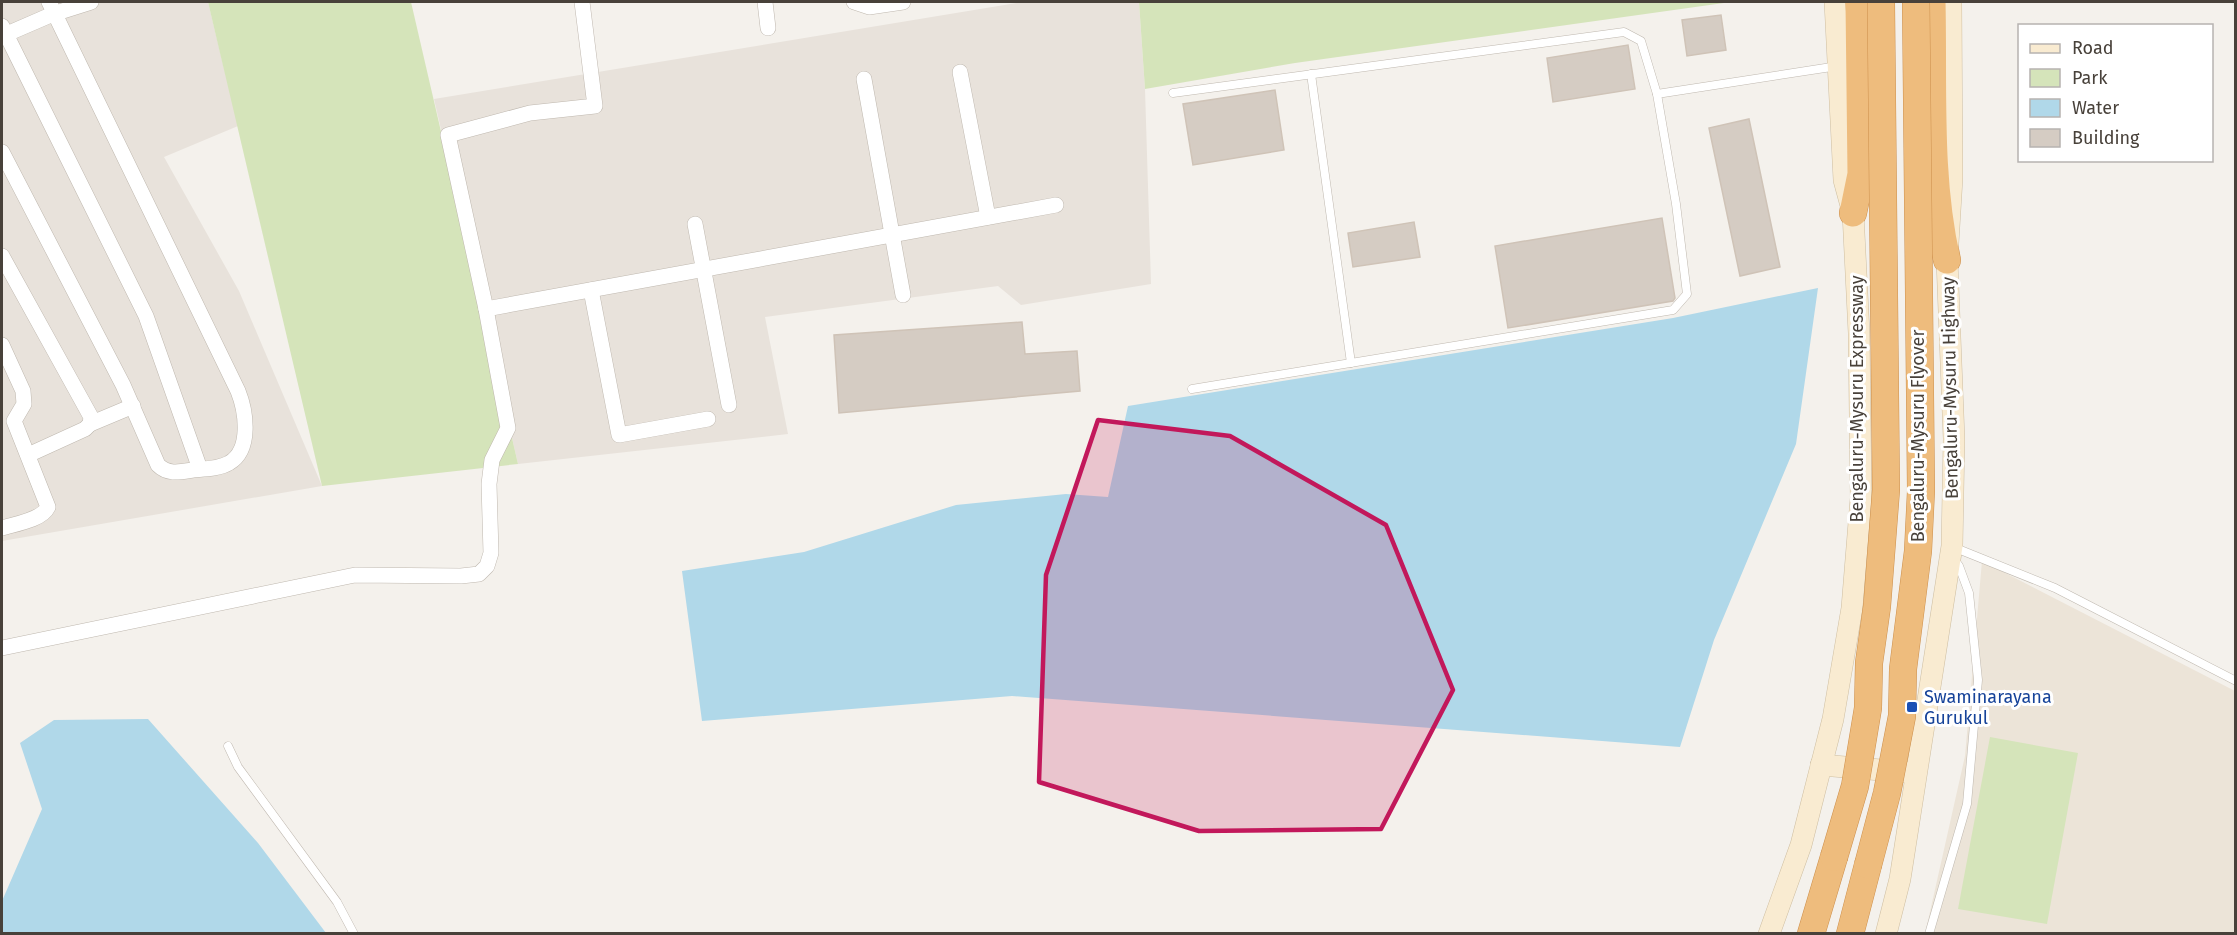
<svg xmlns="http://www.w3.org/2000/svg" width="2237" height="935" font-family="'Fira Sans',sans-serif">
<style>
.residential{fill:#e8e2db}
.education{fill:#ece4d8}
.green{fill:#d5e4ba}
.water{fill:#b0d8e9}
.building{fill:#d5ccc3;stroke:#cfc3b7;stroke-width:1.5}
.lines{fill:none;stroke-linecap:round;stroke-linejoin:round}
.lane-casing{stroke:#bfb8af;stroke-width:9}
.street-casing{stroke:#bfb8af;stroke-width:16}
.secondary-casing{stroke:#cebea1;stroke-width:22}
.highway-casing{stroke:#cd904d;stroke-width:28}
.lane{stroke:#fff;stroke-width:8}
.street{stroke:#fff;stroke-width:15}
.secondary{stroke:#f9ebd1;stroke-width:21}
.highway{stroke:#eebc7d;stroke-width:27}
.highway-bridge-casing{stroke:#cd904d;stroke-width:28;stroke-linecap:butt}
.highway-bridge{stroke:#eebc7d;stroke-width:27}
.marked{fill:#c2185b;fill-opacity:0.2;stroke:#c2185b;stroke-width:4.5;stroke-linejoin:round}
.transit-dot{fill:#1a4fb4;stroke:#fff;stroke-width:2}
.labels{text-anchor:middle;dominant-baseline:central;stroke-width:6;stroke-linejoin:round;paint-order:stroke}
.street-label{font-size:18px;fill:#48413a;stroke:#fff}
.transit-label{font-size:18px;fill:#164399;stroke:#fff;text-anchor:start}
</style>
<rect width="100%" height="100%" fill="#f4f1ec"/>
<g class="residential">
<path d="M2,2H208L238,126L164,157L239,291L322,486L2,541Z"/>
<path d="M1023,2H1139L1145,89L1151,284L1021,305L998,286L765,317L788,434L518,464L434,99Z"/>
</g>
<path class="education" d="M1982,561L2235,691V933L1925,934L1965,756Z"/>
<g class="green">
<path d="M208,2H411L518,464L322,486Z"/>
<path d="M1139,2H1731L1295,63L1145,89Z"/>
<path d="M1990,737L2078,753L2047,924L1958,909Z"/>
</g>
<g class="water">
<path d="M1818,288L1796,444L1714,640L1680,747L1012,696L702,721L682,571L804,552L956,505L1066,494L1108,497L1128,406L1673,318Z"/>
<path d="M148,719L258,843L326,933H2V901L42,809L20,743L54,720Z"/>
</g>
<g class="building">
<path d="M1721,15L1726,50L1687,56L1682,20Z"/>
<path d="M1628,45L1635,89L1553,102L1547,58Z"/>
<path d="M1275,90L1284,150L1193,165L1183,104Z"/>
<path d="M1749,119L1780,267L1740,276L1709,128Z"/>
<path d="M1662,218L1675,298L1673,301L1508,328L1495,246Z"/>
<path d="M1414,222L1420,257L1353,267L1348,233Z"/>
<path d="M1022,322L1025,354L1077,351L1080,391L839,413L834,335Z"/>
</g>
<g class="lines">
<defs>
<g id="lane">
<path d="M1311,74L1351,363"/>
<path d="M1173,93L1624,32L1641,41L1657,94"/>
<path d="M1192,389L1673,310L1687,294L1676,204L1657,94L1838,66"/>
<path d="M1953,547L2055,588L2236,681"/>
<path d="M228,746L238,767L337,902L354,934"/>
<path d="M1929,934L1967,804L1978,680L1969,593L1959,566L1953,558"/>
</g>
<g id="street">
<path d="M765,2L768,28"/>
<path d="M854,2L869,7L903,2"/>
<path d="M2,26L146,316L200,469"/>
<path d="M2,36L53,14L91,2"/>
<path d="M960,72L988,217"/>
<path d="M864,79L903,295"/>
<path d="M2,152L123,385L158,465C168,475 180,472 193,470C204,469 219,469 229,463C252,450 246,411 238,391L49,2"/>
<path d="M695,224L729,405"/>
<path d="M2,256L91,417L90,424L85,429L28,455"/>
<path d="M591,290L619,435L708,419"/>
<path d="M486,309L1056,205"/>
<path d="M2,345L23,391L24,404L14,421L48,507C42,520 15,524 2,528"/>
<path d="M90,424L133,406"/>
<path d="M2,648L355,575L461,576L479,574L487,566L491,553L489,484L492,460L508,428L486,309L448,135L530,113L595,106L582,2"/>
</g>
<g id="secondary">
<path d="M1821,765L1905,772"/>
<path d="M1769,934L1801,845L1833,719L1852,608L1861,498L1859,333L1853,213L1844,180L1835,2"/>
<path d="M1886,934L1900,879L1952,546L1954,439L1947,260L1952,178L1951,2"/>
</g>
<g id="highway">
<path d="M1932,2C1934,87 1928,177 1947,260"/>
<path d="M1853,213L1861,174L1859,2"/>
<path d="M1811,934L1834,857"/>
<path d="M1850,934L1868,865"/>
</g>
</defs>
<use href="#lane" class="lane-casing"/>
<use href="#street" class="street-casing"/>
<use href="#secondary" class="secondary-casing"/>
<use href="#highway" class="highway-casing"/>
<use href="#lane" class="lane"/>
<use href="#street" class="street"/>
<use href="#secondary" class="secondary"/>
<use href="#highway" class="highway"/>
<defs>
<g id="highway-bridge">
<path d="M1834,857L1855,786L1868,708L1869,663L1877,606L1886,490L1881,2"/>
<path d="M1868,865L1887,793L1902,716L1903,669L1918,551L1921,491L1916,2"/>
</g>
</defs>
<use href="#highway-bridge" class="highway-bridge-casing"/>
<use href="#highway-bridge" class="highway-bridge"/>
</g>
<path class="marked" d="M1098,420L1230,436L1386,525L1453,690L1381,829L1199,831L1039,782L1046,575Z"/>
<rect class="transit-dot" x="1906" y="701" width="12" height="12" rx="3"/>
<g class="labels">
<g class="street-label">
<text transform="translate(1950 388) rotate(-91)">Bengaluru-Mysuru Highway</text>
<text transform="translate(1857 399) rotate(-90)">Bengaluru-Mysuru Expressway</text>
<text transform="translate(1918 436) rotate(-90)">Bengaluru-Mysuru Flyover</text>
</g>
<g class="transit-label">
<text x="1924" y="697">Swaminarayana<tspan x="1924" dy="21">Gurukul</tspan></text>
</g>
</g>
<rect width="2237" height="935" fill="none" stroke="#48413a" stroke-width="6"/>
<rect x="2018" y="24" width="195" height="138" fill="#ffffff" stroke="#b6b3b0" stroke-width="1.5"/>
<rect x="2030" y="44" width="30" height="9" fill="#f9ebd1" stroke="#b6b3b0" stroke-width="1.5"/>
<text x="2072" y="54" font-size="18" fill="#48413a">Road</text>
<rect x="2030" y="69" width="30" height="18" fill="#d5e4ba" stroke="#b6b3b0" stroke-width="1.5"/>
<text x="2072" y="84" font-size="18" fill="#48413a">Park</text>
<rect x="2030" y="99" width="30" height="18" fill="#b0d8e9" stroke="#b6b3b0" stroke-width="1.5"/>
<text x="2072" y="114" font-size="18" fill="#48413a">Water</text>
<rect x="2030" y="129" width="30" height="18" fill="#d5ccc3" stroke="#b6b3b0" stroke-width="1.5"/>
<text x="2072" y="144" font-size="18" fill="#48413a">Building</text>
</svg>
